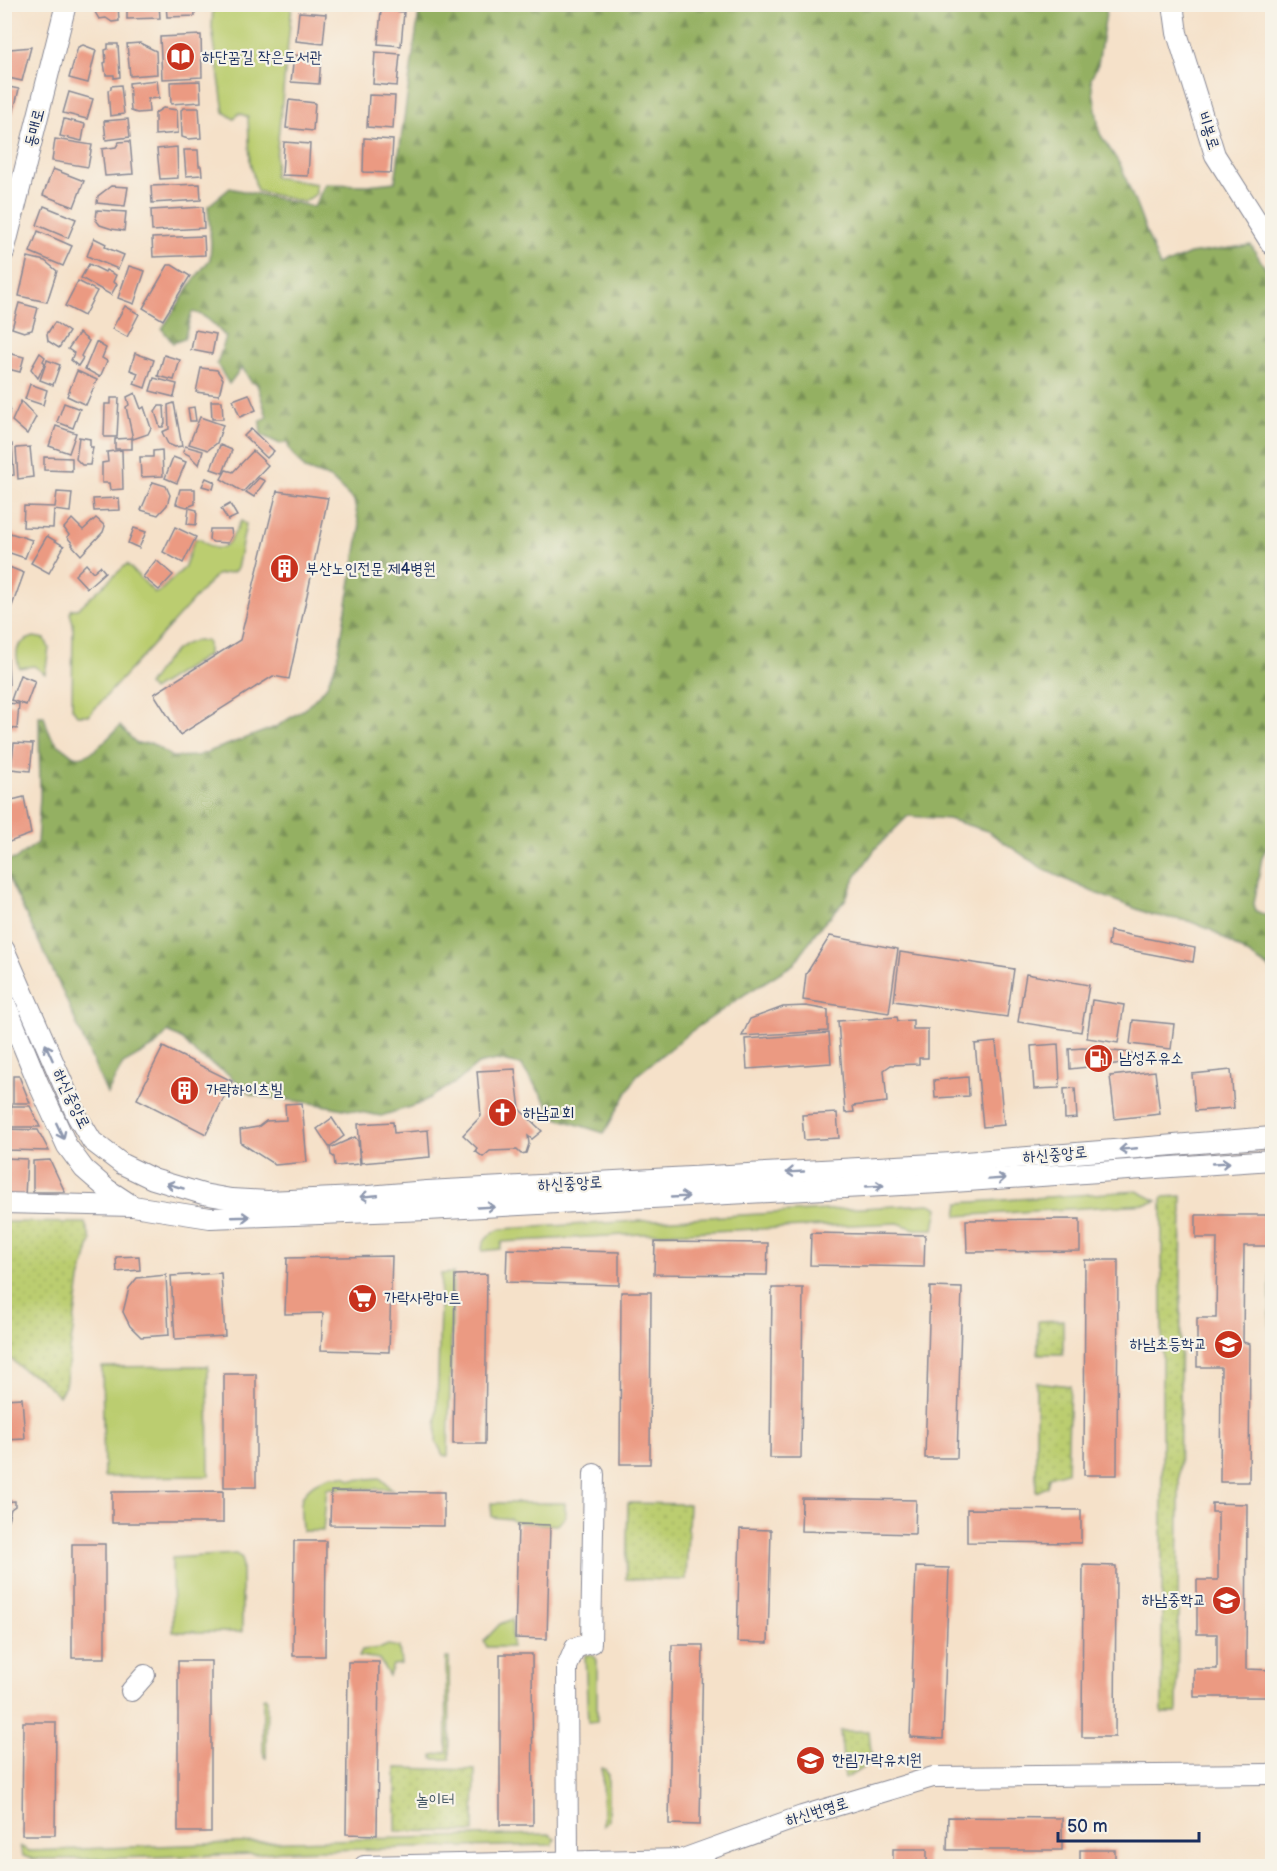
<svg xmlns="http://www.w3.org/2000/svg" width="1277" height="1871" font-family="'Balsamiq Sans','Poor Story',sans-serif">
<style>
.green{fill:#bbcd70;stroke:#6b7e67;stroke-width:1.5}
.forest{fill:url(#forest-firs);stroke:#587060;stroke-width:1.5}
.park{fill:url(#park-dots);stroke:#6b7e67;stroke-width:1.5}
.building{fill:#eb9a82}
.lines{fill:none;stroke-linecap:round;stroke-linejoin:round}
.minor-casing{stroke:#888894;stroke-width:22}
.minor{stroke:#fff;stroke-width:20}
.oneway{stroke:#8d97ae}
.labels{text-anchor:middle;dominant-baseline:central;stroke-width:4.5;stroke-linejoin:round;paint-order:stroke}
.poi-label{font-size:16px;fill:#1b2f5e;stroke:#f7f3e8;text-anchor:start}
.street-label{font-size:16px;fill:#1b2f5e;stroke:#f7f3e8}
.park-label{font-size:16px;fill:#435662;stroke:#f7f3e8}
</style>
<defs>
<pattern id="forest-firs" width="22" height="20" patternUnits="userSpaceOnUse" patternTransform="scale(1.5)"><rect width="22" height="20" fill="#94b062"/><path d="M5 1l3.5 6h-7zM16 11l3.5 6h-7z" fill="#789054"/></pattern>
<pattern id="park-dots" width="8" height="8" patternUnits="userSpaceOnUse" patternTransform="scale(1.5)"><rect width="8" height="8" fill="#bbcd70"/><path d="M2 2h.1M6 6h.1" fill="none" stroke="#a0b063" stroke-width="1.8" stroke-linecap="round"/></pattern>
</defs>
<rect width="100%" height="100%" fill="#f7f3e8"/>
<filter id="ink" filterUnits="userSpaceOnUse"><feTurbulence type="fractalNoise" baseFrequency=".0167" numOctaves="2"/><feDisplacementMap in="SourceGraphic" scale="12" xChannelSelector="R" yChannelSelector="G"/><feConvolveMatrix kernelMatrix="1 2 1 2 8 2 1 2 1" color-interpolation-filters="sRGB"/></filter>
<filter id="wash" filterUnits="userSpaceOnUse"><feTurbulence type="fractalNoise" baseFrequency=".008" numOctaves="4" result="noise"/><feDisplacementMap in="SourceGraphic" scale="24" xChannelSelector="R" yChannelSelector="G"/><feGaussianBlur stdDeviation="1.35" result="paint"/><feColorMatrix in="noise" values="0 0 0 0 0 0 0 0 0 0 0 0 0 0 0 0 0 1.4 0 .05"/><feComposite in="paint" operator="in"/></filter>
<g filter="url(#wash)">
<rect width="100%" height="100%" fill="#f5e1c9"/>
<g class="green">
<path d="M213,5H292L274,177L316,184V194L304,202L257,191L250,162L248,117L239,113L234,119L224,112L212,28Z"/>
<path d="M241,521L246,524L237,569L233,572L216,575L89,715H77L72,708L73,623L70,613L72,609H77L82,605L127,564L155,593L159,592L184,568L195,539H200C224,560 230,542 241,521Z"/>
<path d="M34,637L45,639L49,648L45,674L34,666L19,668C15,651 15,643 34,637Z"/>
<path d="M194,641H208V655L152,690L148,685C161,667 171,647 194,641Z"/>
<path d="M1137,1191L1157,1201L1147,1204L957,1216L959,1203Z"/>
<path d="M930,1204L938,1208L934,1229H915L898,1223L641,1234L502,1242L500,1249L482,1251C482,1238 489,1234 501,1229Z"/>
<rect x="1270" y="1262" width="2" height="176"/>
<path d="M453,1273L448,1456L443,1455L436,1441L441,1274Z"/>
<path d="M208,1366L209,1476L104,1477L102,1367Z"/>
<path d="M332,1476H345L351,1480L380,1478L392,1489L327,1488L323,1531H302C302,1521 299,1506 302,1498C307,1486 321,1479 332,1476Z"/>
<path d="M491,1503H565V1517L557,1525L514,1522L510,1519L492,1517Z"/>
<path d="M236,1554L242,1558V1632H173L172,1558Z"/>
<path d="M512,1619V1647H487L484,1641L500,1624Z"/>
<path d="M388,1645L399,1647L401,1664L393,1665L389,1676L379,1659L359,1656L362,1650L381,1648Z"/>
<path d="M585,1655H593L597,1660V1722L588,1723Z"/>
<path d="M446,1658H449L450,1759H433V1755L447,1752Z"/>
<path d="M265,1697L267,1699L266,1759L263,1752V1698Z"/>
<path d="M602,1768L605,1769L608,1775V1821L603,1825Z"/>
<path d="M548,1834L555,1838L552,1845L281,1851L254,1854L80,1859H33L23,1856L20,1846L29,1851L56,1850L260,1842Z"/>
</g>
<path class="forest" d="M1105,4L1107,7L1098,64L1091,79L1100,134L1121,166L1160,267L1190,254L1251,245L1272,279V838L1262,857L1254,904L1256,911L1272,918V970L1211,930L1189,921L1152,915L1093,892L1045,870L987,831L948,819L908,816L876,848L856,876L845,900L816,932L794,964L747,993L689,1033L637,1075L604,1133L557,1118L521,1065L497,1060L478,1064L457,1082L419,1104L381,1116L311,1103L251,1095L228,1074L197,1055L183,1040L168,1032L155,1046L123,1064L107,1094L61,988L5,871V867L8,860L16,859L37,843L40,796L39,716H44C49,734 50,740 66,750C69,752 71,755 74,756C90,761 109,736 120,726L137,744L151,743L172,757L197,756L276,727L306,708L326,687L337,661L360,529L354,501L330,478L305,469L290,451L287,442L280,444L261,435L260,422L267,417L257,384L251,382L242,367L229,384L217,364L226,337C216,327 206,314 192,312L184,339L173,343L162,329L193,281L210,259L211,243L208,206L230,188L314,207L325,184L367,185L395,182L420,5Z"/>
<g class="park">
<path d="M1182,1196L1177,1713H1162V1197Z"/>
<path d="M5,1222L85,1223L91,1240L80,1280L65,1386L59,1396L38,1377L25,1371L5,1354Z"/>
<path d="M1063,1320V1354H1038V1321Z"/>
<path d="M1036,1382L1070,1386L1067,1472L1049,1477L1047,1487L1036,1492Z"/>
<path d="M628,1503L689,1504L686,1580L626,1579Z"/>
<path d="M840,1731H869L872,1762L845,1779Z"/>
<path d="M396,1768L475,1770L474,1832L396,1831Z"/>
</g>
<g id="blocks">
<g class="building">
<path d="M97,4H118L119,21L112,22L106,18L99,19L95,12Z"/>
<path d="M127,4H159L160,18L127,19Z"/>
<path d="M166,4H194L195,16L167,17Z"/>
<path d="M381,10L404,12L401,46L378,44Z"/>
<path d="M299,12L326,14L323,44L296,41Z"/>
<path d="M201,35L202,77L162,79L160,37Z"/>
<path d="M140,43L156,51L157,74L130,76L127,44Z"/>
<path d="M108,44H118L120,77L114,78V75H106L104,63L106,62L105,50L108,49Z"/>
<path d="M83,45L96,50L88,83L69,78L78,47Z"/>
<path d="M31,47L22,81L4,77L10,49Z"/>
<path d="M375,52L400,54L397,86L373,84Z"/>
<path d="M294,55L321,58L319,84L291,82Z"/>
<path d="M157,80L159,98L148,99L149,112L137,113L131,111L129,83Z"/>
<path d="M200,81L201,102L171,104L170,82Z"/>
<path d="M121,85L124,114L110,116L108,90L111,89V86Z"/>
<path d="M4,86L19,89L13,114L4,112Z"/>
<path d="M69,92L93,99L87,119L63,113Z"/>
<path d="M369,95L395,96L393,129L367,127Z"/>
<path d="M289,100L315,103L313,131L286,128Z"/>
<path d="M163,108L177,110L178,133L155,135V113Z"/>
<path d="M184,108H199L201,138L188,139L182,137L181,110Z"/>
<path d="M64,119L85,124L82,141L60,136Z"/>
<path d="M128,119L130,137L106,140L104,121Z"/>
<path d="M364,138L393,140L391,173L363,172Z"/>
<path d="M55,139L92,145L88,167L52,161Z"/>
<path d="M130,141L133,174L105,176L102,149L116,147L119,142Z"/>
<path d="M284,142L310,144L308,176L282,175Z"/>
<path d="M177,147L178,178L160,179L157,149Z"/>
<path d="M184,150H198L199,166H201L202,175L186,176Z"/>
<path d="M53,169L84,181L74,207L43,195Z"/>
<path d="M200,184L201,200L152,203L151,186Z"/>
<path d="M111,186L128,187L125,206L97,203L98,196Z"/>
<path d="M44,206L76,219L68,238L37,225Z"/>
<path d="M203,207L204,228L152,231L151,210Z"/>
<path d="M97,210L126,212L124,231L112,229L100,225L96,220Z"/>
<path d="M38,231L72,246L63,266L30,252Z"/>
<path d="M204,236L205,255L153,257L152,238Z"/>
<path d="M94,238L106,244L105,247L124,255L118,269L87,256Z"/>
<path d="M28,257L45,261L57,271L47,302L19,296Z"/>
<path d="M89,264L105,272L106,270L116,275L113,282L117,284L111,295L81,278Z"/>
<path d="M168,265H172L190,276L163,320L143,308Z"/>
<path d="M129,266L145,271L134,304L118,298Z"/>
<path d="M78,281L97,291L84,316L65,306Z"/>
<path d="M19,303L38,308L32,330L24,332L12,328Z"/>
<path d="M125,306L139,314L127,337L112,329Z"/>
<path d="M54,323H56L69,332L59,348L48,341L47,334Z"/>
<path d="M195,330L216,334L212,354L191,350Z"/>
<path d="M79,333L89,341L81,356L83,358L78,366L71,360L74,353L68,349Z"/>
<path d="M96,342L106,348L102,358L107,361L100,377L85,369Z"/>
<path d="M4,352L24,357L20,372L4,368Z"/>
<path d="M40,353L45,357L43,361L45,363L38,378L31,369Z"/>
<path d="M135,353L154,360L145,388L134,384L138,373L130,370Z"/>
<path d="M164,355L180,360L174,380L158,376Z"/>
<path d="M47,360L60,365L53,385L40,380Z"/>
<path d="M201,368L217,370L223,379L219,395L196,392Z"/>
<path d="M77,371L97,380L86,405L67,396Z"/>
<path d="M154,378L177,384L174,397L150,391Z"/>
<path d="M30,384L47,390L43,405L25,399Z"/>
<path d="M135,393L141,409L144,407L151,428L148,434L133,439L126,407L129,405L127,397Z"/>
<path d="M249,394L256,410L240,417L233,400Z"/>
<path d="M111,398H119L117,437H104L105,404H111Z"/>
<path d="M21,401L36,417L27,434L12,421Z"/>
<path d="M211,401H222L223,419H212Z"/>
<path d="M64,403L80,409L73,428L57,422Z"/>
<path d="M174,403L182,446L175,447L168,444L162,432L169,429L168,405Z"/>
<path d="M159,406H164L165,423L163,427H160L155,412Z"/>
<path d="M194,407L196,421H190L188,408Z"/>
<path d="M4,408L10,409L5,430H4Z"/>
<path d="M200,417L223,425L217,443L208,450L189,444Z"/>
<path d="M56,426L76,433L69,453L49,446Z"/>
<path d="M251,429L274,451L267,458L244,436Z"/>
<path d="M79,437L90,439V447H93L90,465H82L76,459Z"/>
<path d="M132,438V449H115V439Z"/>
<path d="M12,444L14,475L4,476V445Z"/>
<path d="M220,445L232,450L223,473L211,469Z"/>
<path d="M185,446L203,451L199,465L189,455L183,452Z"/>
<path d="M30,447L33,477L18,479L16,448Z"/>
<path d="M122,450L123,489L110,490L109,483H102V463L108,462L107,452Z"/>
<path d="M162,450L163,476L141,477L140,457H153V451Z"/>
<path d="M253,451L268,465L243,492L221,479L226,470L233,472Z"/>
<path d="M44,457L72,458V471L44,470Z"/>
<path d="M173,457L186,462L177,483L165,478Z"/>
<path d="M206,478L215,482L213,489L202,486Z"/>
<path d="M259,478L265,481L254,497L246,492Z"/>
<path d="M153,482L166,486L170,495L167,505L158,515L141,510Z"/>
<path d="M180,489H195V504L187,507L176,504Z"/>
<path d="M277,491L328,498L289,679L273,676L180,735L154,694L240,640Z"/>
<path d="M57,492L72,493L70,512L54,510L53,528L23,527L24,506L55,507Z"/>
<path d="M119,498L120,510L94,511L93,499Z"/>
<path d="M230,504L237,516L228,520L221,509Z"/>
<path d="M189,508L197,510L196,525L187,524Z"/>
<path d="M96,518L105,526L103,532L81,555L72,545L73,544L67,537L69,535L64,528L72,519L83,530Z"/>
<path d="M175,527L196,537L183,563L163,552Z"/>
<path d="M134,528L146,532L139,548L128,543Z"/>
<path d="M210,529H231L232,536L228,543L213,542L209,540Z"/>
<path d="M4,531L32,540L25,558L4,551Z"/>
<path d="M47,536L64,546L49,573L31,563Z"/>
<path d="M156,560L173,575L159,590L143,577Z"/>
<path d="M86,564L93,572L100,566L105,572L87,588L75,575Z"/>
<path d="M4,565L24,573L12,606L4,603Z"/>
<path d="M4,659H8L9,686L4,687Z"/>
<path d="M20,675L35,681L26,705L11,700Z"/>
<path d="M4,703L19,704L17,729L4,727Z"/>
<path d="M14,743L33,744L30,771L11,769Z"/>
<path d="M24,797L31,834L4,844V802Z"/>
<path d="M1110,931L1195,948L1193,962L1108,946Z"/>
<path d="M830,936L898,949L889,1013L803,1000L806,974Z"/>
<path d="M900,952L1014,969L1007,1017L894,1001Z"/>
<path d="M1026,974L1089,985L1081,1032L1018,1022Z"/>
<path d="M1092,1000L1124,1005L1118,1043L1087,1038Z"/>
<path d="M806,1006L828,1010V1031L742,1036L750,1019L783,1007Z"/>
<path d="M897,1017L898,1021L913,1020V1029H928V1058H919V1064L891,1065L884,1070L887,1102L853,1106L854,1112L845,1113L838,1021Z"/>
<path d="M1133,1020L1174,1024L1171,1049L1130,1044Z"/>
<path d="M829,1033L831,1063L747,1069L745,1039Z"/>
<path d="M996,1042L1004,1125L983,1127L975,1044Z"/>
<path d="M1058,1044L1060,1083L1059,1088L1034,1089L1031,1046Z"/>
<path d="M163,1047L232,1081L206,1134L137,1099Z"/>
<path d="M1083,1048L1132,1053L1133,1062L1070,1069L1069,1049Z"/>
<path d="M515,1069L520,1110L542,1131L532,1139L528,1136L529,1144L526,1153L521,1154L517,1150L490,1151L483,1157L475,1151L477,1148L463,1135L481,1116L477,1071Z"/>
<path d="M1231,1070L1234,1108L1195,1111L1192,1074Z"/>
<path d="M1155,1071L1160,1114L1115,1119L1110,1076Z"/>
<path d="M13,1076H19L30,1103H13Z"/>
<path d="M968,1077L969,1096L935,1098L934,1080Z"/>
<path d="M1075,1088L1077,1118L1065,1119L1064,1089Z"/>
<path d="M302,1103L307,1162L275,1165L241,1143L240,1130L258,1127L266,1121L286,1120L285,1104Z"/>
<path d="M11,1106H30L40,1127H11Z"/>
<path d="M837,1113L839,1138L804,1140L802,1115Z"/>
<path d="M332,1118L344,1136L329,1147L317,1129Z"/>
<path d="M393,1122L394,1133L428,1130L430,1157L361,1163L358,1124Z"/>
<path d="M5,1129L38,1130L49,1151L5,1150Z"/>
<path d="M355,1137L358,1141L360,1164L335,1166L334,1157L331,1155L330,1148Z"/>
<path d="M4,1158L27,1159L25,1196L4,1195Z"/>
<path d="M50,1160L65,1192H33V1161Z"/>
<path d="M1196,1215H1272V1246H1244L1243,1342L1250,1344L1249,1482H1220L1221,1367H1197V1318H1216L1217,1238H1196Z"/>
<path d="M1080,1219V1251L967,1252L966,1220Z"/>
<path d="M811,1233L925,1235L924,1267L810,1265Z"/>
<path d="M655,1242L768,1243L767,1275L654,1274Z"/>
<path d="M507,1249L619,1252V1285L506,1282Z"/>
<path d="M139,1256L140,1270L117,1272L116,1257Z"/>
<path d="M392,1256L389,1352L321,1350L323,1313L285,1314L287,1258Z"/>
<path d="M1085,1260H1118L1117,1475H1084Z"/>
<path d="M221,1273L225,1336L175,1339L171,1276Z"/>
<path d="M487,1274L485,1444H453L455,1275Z"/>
<path d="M166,1275L169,1335L141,1337L130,1326L123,1312L129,1288L137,1278Z"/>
<path d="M930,1287L962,1288L957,1458H925Z"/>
<path d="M772,1288H803L801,1458H770Z"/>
<path d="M621,1292H651L650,1464H620Z"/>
<rect x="224" y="1374" width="32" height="113"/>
<path d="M22,1398L25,1439L4,1440V1399Z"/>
<path d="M223,1491V1523H112V1492Z"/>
<path d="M331,1491L444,1492V1526L330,1525Z"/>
<path d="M802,1498L916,1500L915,1534L801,1531Z"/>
<path d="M15,1501V1506L11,1509L8,1520L4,1521V1502Z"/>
<path d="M1212,1503L1247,1504L1246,1669L1272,1670V1697H1194V1669H1217V1634H1197V1580H1218V1512H1212Z"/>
<path d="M967,1509L1081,1510V1543L967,1542Z"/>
<path d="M518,1524L550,1525L547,1639L515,1638Z"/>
<path d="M740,1529L771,1530L768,1643L737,1642Z"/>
<path d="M294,1541H326L325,1656H293Z"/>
<rect x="72" y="1544" width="33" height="114"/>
<path d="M1083,1565L1116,1566L1115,1737H1082Z"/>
<path d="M916,1567L949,1568L943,1739L910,1737Z"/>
<path d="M672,1645H703L700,1825L669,1824Z"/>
<path d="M500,1654H532L533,1825H500Z"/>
<rect x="178" y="1661" width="33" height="171"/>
<path d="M348,1662H379L377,1835L346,1834Z"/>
<path d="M23,1722H56L55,1835H22Z"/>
<path d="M948,1817L1062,1818V1850H947Z"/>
<rect x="893" y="1849" width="34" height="17"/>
<rect x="1080" y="1850" width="35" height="16"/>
</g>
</g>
</g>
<g filter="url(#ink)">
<use href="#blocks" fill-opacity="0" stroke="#888894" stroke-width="1.5"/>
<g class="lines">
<defs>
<g id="minor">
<path d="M1173,4L1177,33L1215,155L1272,245"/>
<path d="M4,252L66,4"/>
<path d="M4,949L77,1116L92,1141L122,1164L153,1179L203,1194L231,1199L268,1201L357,1197L427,1191L953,1163L1272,1137"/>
<path d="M4,1000L39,1085L67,1146L84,1169L107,1189L133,1206L210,1218L427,1210L939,1183L1272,1160"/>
<path d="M4,1203L133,1206"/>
<path d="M131,1691L145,1675"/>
<path d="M568,1862L567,1667L575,1648L591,1643L594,1474"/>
<path d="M364,1866L683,1859L802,1816L933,1777L1272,1774"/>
</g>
</defs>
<use href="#minor" class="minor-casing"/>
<use href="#minor" class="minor"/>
</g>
<defs><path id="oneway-shaft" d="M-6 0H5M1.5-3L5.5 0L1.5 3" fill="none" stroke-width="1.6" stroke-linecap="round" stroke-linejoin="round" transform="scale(1.5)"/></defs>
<g class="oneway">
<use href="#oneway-shaft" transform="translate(49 1052) rotate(-114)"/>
<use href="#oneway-shaft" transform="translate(60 1131) rotate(65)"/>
<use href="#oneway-shaft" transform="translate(1128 1149) rotate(175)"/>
<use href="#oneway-shaft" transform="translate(1221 1163) rotate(-3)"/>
<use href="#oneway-shaft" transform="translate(795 1172) rotate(177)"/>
<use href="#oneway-shaft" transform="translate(997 1179) rotate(-4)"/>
<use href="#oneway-shaft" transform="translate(175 1186) rotate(-164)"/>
<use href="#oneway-shaft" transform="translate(875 1186) rotate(-3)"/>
<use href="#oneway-shaft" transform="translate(369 1196) rotate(175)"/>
<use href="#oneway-shaft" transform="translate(680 1197) rotate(-3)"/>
<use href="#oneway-shaft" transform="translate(486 1207) rotate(-3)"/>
<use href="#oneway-shaft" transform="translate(241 1217) rotate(-2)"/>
</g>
</g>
<defs>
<symbol id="library-disc" viewBox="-11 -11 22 22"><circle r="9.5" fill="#c8321e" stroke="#f7f3e8"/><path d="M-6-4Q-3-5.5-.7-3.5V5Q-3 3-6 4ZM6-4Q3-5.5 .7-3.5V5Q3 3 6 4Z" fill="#fff"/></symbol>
<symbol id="building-disc" viewBox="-11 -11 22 22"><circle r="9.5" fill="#c8321e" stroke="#f7f3e8"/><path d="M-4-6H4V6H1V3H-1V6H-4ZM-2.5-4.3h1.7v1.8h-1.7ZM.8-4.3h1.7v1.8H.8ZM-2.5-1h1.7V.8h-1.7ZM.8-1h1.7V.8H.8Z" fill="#fff"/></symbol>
<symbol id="fuel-disc" viewBox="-11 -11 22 22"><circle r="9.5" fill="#c8321e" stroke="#f7f3e8"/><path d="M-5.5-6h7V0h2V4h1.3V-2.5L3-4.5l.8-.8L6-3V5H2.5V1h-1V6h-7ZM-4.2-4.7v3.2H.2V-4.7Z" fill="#fff"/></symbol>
<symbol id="church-disc" viewBox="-11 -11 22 22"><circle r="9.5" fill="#c8321e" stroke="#f7f3e8"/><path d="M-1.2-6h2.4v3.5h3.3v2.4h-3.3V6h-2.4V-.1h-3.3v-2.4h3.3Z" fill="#fff"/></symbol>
<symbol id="supermarket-disc" viewBox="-11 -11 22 22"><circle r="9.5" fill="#c8321e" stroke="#f7f3e8"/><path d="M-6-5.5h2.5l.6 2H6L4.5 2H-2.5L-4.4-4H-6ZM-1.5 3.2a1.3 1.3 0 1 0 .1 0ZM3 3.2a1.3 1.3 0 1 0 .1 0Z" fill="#fff"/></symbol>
<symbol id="school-disc" viewBox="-11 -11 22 22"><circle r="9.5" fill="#c8321e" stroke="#f7f3e8"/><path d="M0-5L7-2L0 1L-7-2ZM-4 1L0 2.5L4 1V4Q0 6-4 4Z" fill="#fff"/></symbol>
</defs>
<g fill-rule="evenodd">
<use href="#library-disc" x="164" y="40" width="33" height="33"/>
<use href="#building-disc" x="268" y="552" width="33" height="33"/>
<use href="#fuel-disc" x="1082" y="1042" width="33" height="33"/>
<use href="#building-disc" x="168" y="1074" width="33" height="33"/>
<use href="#church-disc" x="486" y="1096" width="33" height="33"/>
<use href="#supermarket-disc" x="346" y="1282" width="33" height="33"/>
<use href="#school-disc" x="1212" y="1328" width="33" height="33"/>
<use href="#school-disc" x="1210" y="1584" width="33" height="33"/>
<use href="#school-disc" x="794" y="1744" width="33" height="33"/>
</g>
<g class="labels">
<g class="poi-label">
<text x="202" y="57">하단꿈길 작은도서관</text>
<text x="306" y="569">부산노인전문 제4병원</text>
<text x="1119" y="1058">남성주유소</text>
<text x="206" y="1090">가락하이츠빌</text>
<text x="523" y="1113">하남교회</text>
<text x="384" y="1298">가락사랑마트</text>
<text x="1207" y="1344" text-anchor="end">하남초등학교</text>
<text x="1206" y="1600" text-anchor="end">하남중학교</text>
<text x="832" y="1760">한림가락유치원</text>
</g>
<g class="street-label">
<text transform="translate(35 128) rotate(-76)">동매로</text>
<text transform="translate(1208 131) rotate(72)">비봉로</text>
<text transform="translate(71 1099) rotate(64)">하신중앙로</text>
<text transform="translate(1055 1155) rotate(-5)">하신중앙로</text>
<text transform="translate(570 1184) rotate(-3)">하신중앙로</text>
<text transform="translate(817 1812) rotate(-17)">하신번영로</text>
</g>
<g class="park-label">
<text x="435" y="1800">놀이터</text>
</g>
</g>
<rect width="1277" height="1871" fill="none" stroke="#f7f3e8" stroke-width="24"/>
<path d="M1058 1832v9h141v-9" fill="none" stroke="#1b2f5e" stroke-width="3"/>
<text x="1067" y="1832" font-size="18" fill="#1b2f5e" stroke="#f7f3e8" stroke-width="4.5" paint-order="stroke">50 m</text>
</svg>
